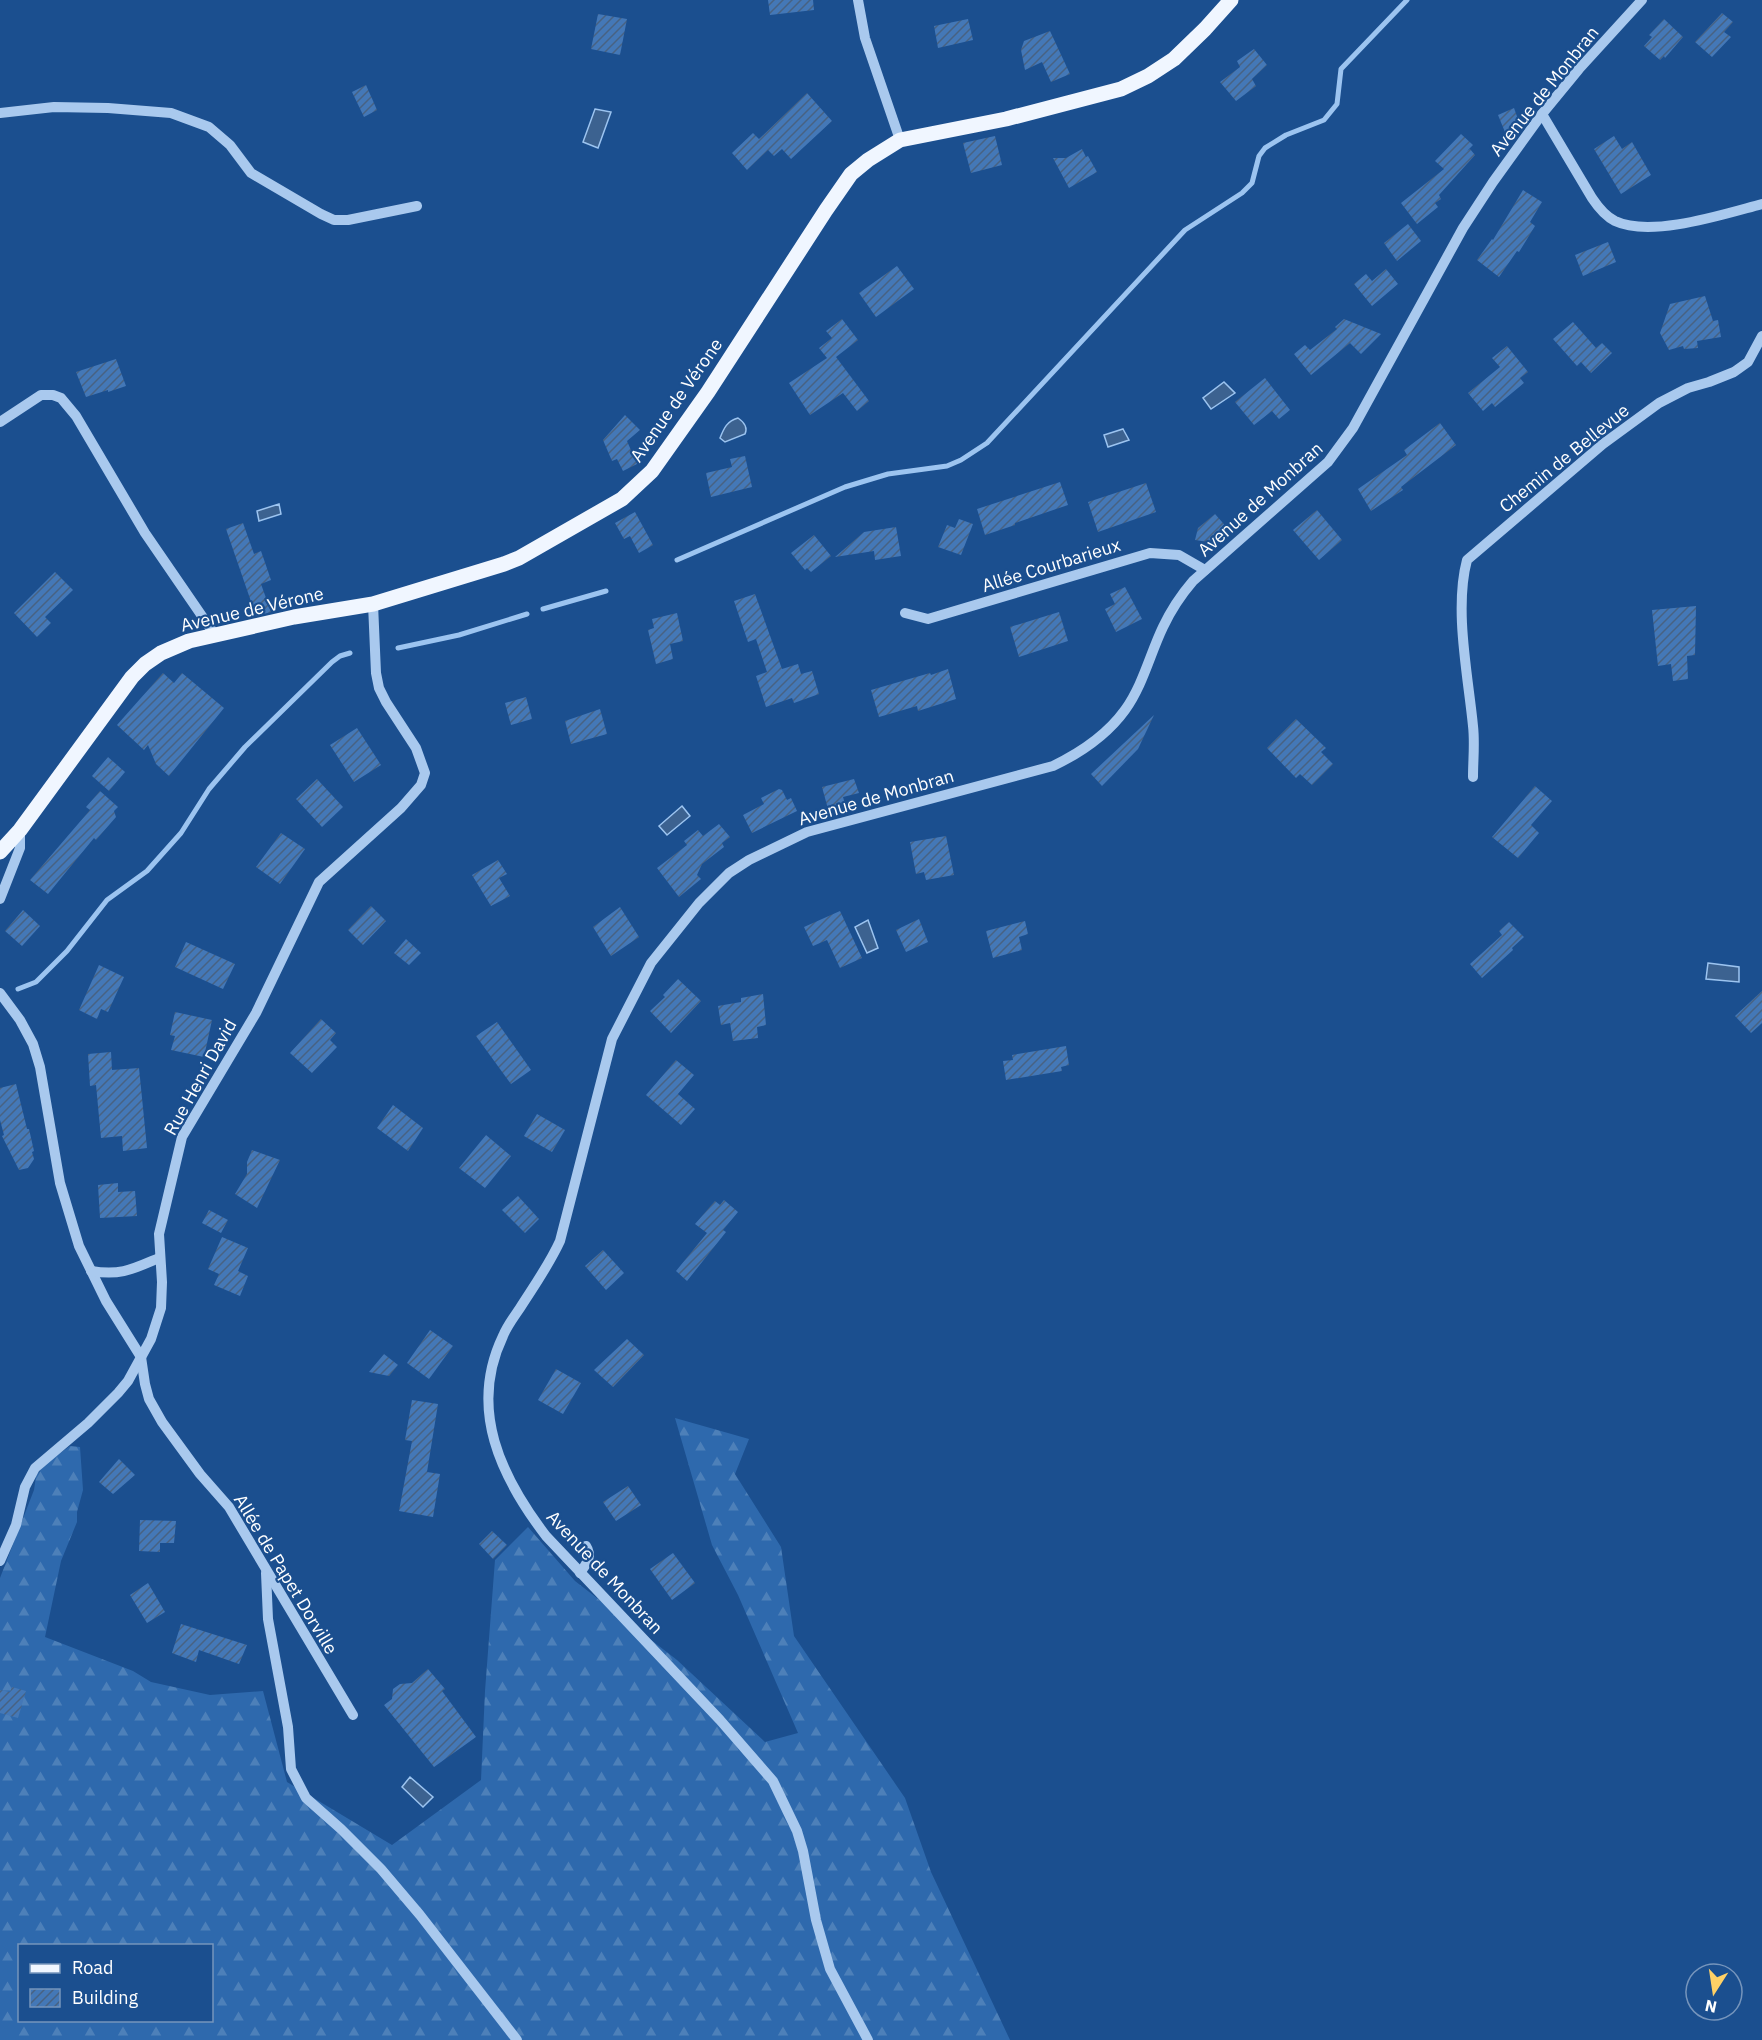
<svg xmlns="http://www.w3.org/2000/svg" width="1762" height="2040" font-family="'IBM Plex Sans',sans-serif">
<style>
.forest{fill:url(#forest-firs);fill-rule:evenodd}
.water{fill:#3c6290;stroke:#9cc4f0;stroke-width:1.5}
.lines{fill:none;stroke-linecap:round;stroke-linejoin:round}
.stream{stroke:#9cc4f0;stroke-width:5}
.building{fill:url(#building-hatch)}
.minor{stroke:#a9c9ee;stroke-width:10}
.major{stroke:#f0f6ff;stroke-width:15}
.labels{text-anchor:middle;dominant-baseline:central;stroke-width:4.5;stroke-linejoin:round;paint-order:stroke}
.street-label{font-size:18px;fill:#fff;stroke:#1b4f8f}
</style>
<defs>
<pattern id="forest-firs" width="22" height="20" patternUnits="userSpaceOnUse" patternTransform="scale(1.5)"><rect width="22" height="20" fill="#2e69ad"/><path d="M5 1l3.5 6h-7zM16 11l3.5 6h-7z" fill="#4d80b9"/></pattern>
<pattern id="building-hatch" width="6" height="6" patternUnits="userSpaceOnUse" patternTransform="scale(1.5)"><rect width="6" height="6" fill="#4478b7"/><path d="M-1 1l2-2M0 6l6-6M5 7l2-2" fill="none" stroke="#486282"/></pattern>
</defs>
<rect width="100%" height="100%" fill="#1b4f8f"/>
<path class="forest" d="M675,1418L749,1439L735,1474L781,1547L794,1636L905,1798L931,1872L1010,2040H0V1578L34,1490L36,1476L45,1464L70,1446L80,1447L83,1490L77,1512V1522L61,1561L45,1637L133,1671L151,1682L210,1695L263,1691L287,1782L392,1845L481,1780L485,1691L495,1560L528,1527L575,1581L677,1660L765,1742L798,1733L738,1595L712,1545ZM20,1946H212V2020H20Z"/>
<g class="water">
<path d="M595,109L611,112L598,148L583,142Z"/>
<path d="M1224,382L1235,393L1211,409L1203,398Z"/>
<path d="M738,418C744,422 748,427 745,434L725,442L720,438C724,428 727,421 738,418Z"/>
<path d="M1123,429L1129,440L1108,447L1104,435Z"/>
<path d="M279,504L281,514L259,521L257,511Z"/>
<path d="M682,806L690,816L667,835L659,826Z"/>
<path d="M868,920L878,948L867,953L855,927Z"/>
<path d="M1708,963L1739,967V982L1706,979Z"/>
<path d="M410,1777L433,1797L423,1807L402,1787Z"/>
</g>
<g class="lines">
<g class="stream">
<path d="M677,560L845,487L888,474L947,466L961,460L987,443L1185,230L1242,193L1252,183L1259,156L1265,148L1286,135L1324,120L1337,104L1341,69L1407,0"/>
<path d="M543,609L606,591"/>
<path d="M398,648L459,635L527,614"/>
<path d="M18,989L36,982L67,951L107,900L147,871L181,833L209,789L245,747L332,662L340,656L350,653"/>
</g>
</g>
<g class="building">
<path d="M768,0H813L814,10L770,15Z"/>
<path d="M1722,13L1733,22L1724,32L1731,37L1712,57L1695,42Z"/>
<path d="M598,14L627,19L620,55L591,49Z"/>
<path d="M968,19L973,40L938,48L934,26Z"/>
<path d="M1664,19L1683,37L1665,58L1664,56L1660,60L1644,46L1652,37L1649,35Z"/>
<path d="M1050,31L1070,74L1051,82L1042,62L1025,70L1021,50L1024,41Z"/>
<path d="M1254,49L1267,65L1252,79L1256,86L1236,101L1220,82L1240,67L1237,61Z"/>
<path d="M366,85L377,110L364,117L352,92Z"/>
<path d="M807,93L832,121L791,159L782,149L774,156L768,150L747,170L732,153L753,133L759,139Z"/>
<path d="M1514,108L1519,122L1507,137L1498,115Z"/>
<path d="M1461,134L1473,145L1467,151L1470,149L1475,155L1439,195L1441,199L1435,203L1438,207L1417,224L1401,203L1444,169L1435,161Z"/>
<path d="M995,136L1002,165L971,173L963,143Z"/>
<path d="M1614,136L1622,149L1632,142L1651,175L1621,194L1594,149Z"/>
<path d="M1082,149L1086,157L1088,156L1097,172L1069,188L1053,158H1066Z"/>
<path d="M1523,190L1542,202L1530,222L1535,226L1519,252L1517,251L1499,277L1477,260L1492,239L1493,240Z"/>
<path d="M1408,224L1421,241L1397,261L1384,243Z"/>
<path d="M1608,242L1616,262L1583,276L1575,255Z"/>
<path d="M897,266L914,289L876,317L859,293Z"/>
<path d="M1386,269L1398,284L1372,306L1354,284L1366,274L1372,281Z"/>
<path d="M1705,296L1713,321L1718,320L1721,337L1697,341L1698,348L1684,349L1683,346L1669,350L1660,333L1670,304Z"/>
<path d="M842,319L858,340L836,357L869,401L857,411L843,393L810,415L789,383L827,358L819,348L832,338L826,331Z"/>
<path d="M1344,319L1381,334L1361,354L1350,343L1311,375L1294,354L1305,345L1310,350L1337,329L1335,327Z"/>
<path d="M1573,322L1596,348L1602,343L1612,353L1591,373L1581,362L1577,366L1553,339Z"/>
<path d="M1507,346L1528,372L1520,378L1524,383L1495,407L1492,403L1483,411L1468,393L1500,367L1492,358Z"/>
<path d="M116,359L126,386L108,392V390L86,397L76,372Z"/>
<path d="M1265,378L1290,410L1279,419L1272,411L1254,425L1235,402Z"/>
<path d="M625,415L640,430L627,441L637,464L623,471L617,459L612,461L603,440Z"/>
<path d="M1440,423L1456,445L1401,487L1403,490L1371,511L1358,489L1407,455L1404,450Z"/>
<path d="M745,456L752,487L711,497L706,473L732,467L730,459Z"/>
<path d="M1060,482L1068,505L1015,523V525L985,535L977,509Z"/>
<path d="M1146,483L1156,512L1098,532L1088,502Z"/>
<path d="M1317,510L1342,540L1319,560L1293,530Z"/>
<path d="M635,512L653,545L639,553L630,536L624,539L615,523Z"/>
<path d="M1215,514L1230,531L1215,543L1195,540L1198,528Z"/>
<path d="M959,519L973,524L961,555L938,547L947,525L955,528Z"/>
<path d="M243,523L254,554L261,551L271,580L261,584L271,612L256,616L226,529Z"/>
<path d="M896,527L901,556L875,560L874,551L835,557L864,532Z"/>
<path d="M814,535L831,556L811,572L807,568L805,570L791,553Z"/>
<path d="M55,572L73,590L45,617L51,623L37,637L14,613Z"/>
<path d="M1125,587L1142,619L1116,632L1105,609L1115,604L1110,594Z"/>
<path d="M755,594L782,669L798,664L801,674L812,671L819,694L794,703L792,698L766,707L756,676L767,672L756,639L748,642L734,601Z"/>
<path d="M1696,606L1695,655L1687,656L1688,679L1673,681L1671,664L1658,666L1652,610Z"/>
<path d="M1059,612L1068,641L1019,657L1010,627Z"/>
<path d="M677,613L683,641L670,644L673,659L656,664L648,630L654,628L652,619Z"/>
<path d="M948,669L956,699L918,711L917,706L879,717L871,690L930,673L931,675Z"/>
<path d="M163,673L174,683L182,673L224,708L169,776L156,764L148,745L144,750L117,725Z"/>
<path d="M526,697L532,719L511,725L505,703Z"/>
<path d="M600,709L607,734L571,744L565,721Z"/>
<path d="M1154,715L1138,749L1102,786L1091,774Z"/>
<path d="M1296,719L1326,748L1321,752L1333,764L1312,785L1300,774L1296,778L1267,748Z"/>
<path d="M357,728L381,765L354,782L330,745Z"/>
<path d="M108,757L125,772L109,791L92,776Z"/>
<path d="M317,779L343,807L322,827L296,799Z"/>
<path d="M854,779L859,793L843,797L845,804L828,809L822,787Z"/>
<path d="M1535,786L1552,801L1531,825L1539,833L1518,858L1492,837Z"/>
<path d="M779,789L782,790L787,800L791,798L797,811L752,833L743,815L764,804L761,798Z"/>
<path d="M100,791L118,807L114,811L116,817L96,840L94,838L48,894L30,880L90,810L86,807Z"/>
<path d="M719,824L730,837L722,843L724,847L702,864L697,875L701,879L679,897L657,868L687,845L684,841L698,830L703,836Z"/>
<path d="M281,833L305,849L280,884L256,867Z"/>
<path d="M946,836L954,875L926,880L924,872L916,874L910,842Z"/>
<path d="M498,860L507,874L499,878L510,896L491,906L472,875Z"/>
<path d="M371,906L386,921L363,945L348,930Z"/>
<path d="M620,907L639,937L611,956L593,927Z"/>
<path d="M23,910L40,926L22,946L5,931Z"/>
<path d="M840,911L862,958L840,968L827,940L813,946L804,927Z"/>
<path d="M919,919L928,942L906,952L896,930Z"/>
<path d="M1025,921L1028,934L1019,937L1022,950L993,958L986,931Z"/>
<path d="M1509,922L1524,937L1512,948L1513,950L1482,978L1470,964L1502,935L1499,931Z"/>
<path d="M406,939L421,953L409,965L394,953Z"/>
<path d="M186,942L235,964L223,989L175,967Z"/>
<path d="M99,965L124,977L108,1012L101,1009L97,1019L79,1010Z"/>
<path d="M678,979L701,1001L671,1033L650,1011L665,997L663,995Z"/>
<path d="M1762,991V1023L1751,1033L1735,1016Z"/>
<path d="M763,994L766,1025L757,1027L758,1038L733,1041L730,1023L721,1025L718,1006L741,1002V998Z"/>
<path d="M175,1012L212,1020L204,1057L171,1050L175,1036L170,1035Z"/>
<path d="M321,1019L336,1033L330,1040L337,1047L312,1073L290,1053Z"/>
<path d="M497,1022L531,1070L511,1084L476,1036Z"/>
<path d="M1066,1046L1069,1065L1061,1067L1062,1071L1006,1080L1003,1061L1013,1060L1012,1055Z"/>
<path d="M111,1052L112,1070L139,1068L147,1148L123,1151L122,1136L101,1138L96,1085L90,1086L88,1054Z"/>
<path d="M676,1060L694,1075L678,1094L695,1109L681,1125L646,1095Z"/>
<path d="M16,1084L27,1129H29L34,1151L32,1152L34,1159L28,1168L19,1170L2,1136L4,1135L0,1120V1088Z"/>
<path d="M393,1105L423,1128L408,1151L377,1128Z"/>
<path d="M537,1114L565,1130L552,1152L524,1136Z"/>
<path d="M486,1135L511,1156L485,1188L459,1168Z"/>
<path d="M252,1150L280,1160L257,1208L235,1194L247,1174V1162Z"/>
<path d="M118,1183V1192L135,1191L137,1216L100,1218L98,1185Z"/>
<path d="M518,1196L539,1219L525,1233L502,1210Z"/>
<path d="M724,1200L738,1212L723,1230L726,1232L687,1281L676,1271L707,1233L695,1224L715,1201L720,1205Z"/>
<path d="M209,1210L228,1220L221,1233L202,1223Z"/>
<path d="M222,1237L248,1248L238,1271L248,1276L240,1296L214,1285L219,1274L208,1269Z"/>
<path d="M603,1250L624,1273L606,1290L585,1266Z"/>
<path d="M430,1330L453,1346L429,1379L407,1363Z"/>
<path d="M627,1339L644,1355L613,1387L594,1370Z"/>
<path d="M384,1354L398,1365L389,1376L369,1372Z"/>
<path d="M556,1369L581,1383L563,1414L538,1400Z"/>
<path d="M412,1400L438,1404L427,1472L440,1474L433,1517L399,1511L412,1441L405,1440Z"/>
<path d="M119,1459L135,1475L113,1494L99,1482Z"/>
<path d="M628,1486L641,1505L616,1521L603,1502Z"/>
<path d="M140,1520L176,1521L174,1543H160V1552L139,1551Z"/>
<path d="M492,1531L507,1545L493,1559L479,1544Z"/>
<path d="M673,1553L695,1583L672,1600L650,1569Z"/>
<path d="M148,1583L165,1612L147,1623L130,1595Z"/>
<path d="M181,1624L247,1645L239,1664L199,1650L196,1662L172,1653Z"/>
<path d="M428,1669L445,1689L442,1691L476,1737L434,1767L384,1705L392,1699L393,1689L400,1684L412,1683Z"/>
<path d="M12,1687L26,1691L18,1718L0,1713V1690L10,1692Z"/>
</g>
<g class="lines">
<g class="minor">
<path d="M858,0L865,38L900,140"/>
<path d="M0,113L54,107L108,108L171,113L209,127L230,145L251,173L321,214L334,220H348L417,206"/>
<path d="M1542,114L1592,198C1598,207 1605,216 1615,221C1651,238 1724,214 1762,204"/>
<path d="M0,422L41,395H53L61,398L76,416L145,533L215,635"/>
<path d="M905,613L928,619L1150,553L1179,555L1205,570"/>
<path d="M1473,777C1473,760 1475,743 1473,726C1468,675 1454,609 1467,560L1603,444L1659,403L1688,388L1709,382L1734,372L1748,362L1762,336"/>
<path d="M0,899L20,848V830"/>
<path d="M0,993L20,1020L33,1044L40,1067L60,1183L79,1246L106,1301L141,1357L145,1384L149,1399L162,1422L200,1474L229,1507L353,1715"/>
<path d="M91,1271C121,1276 133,1269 159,1258"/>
<path d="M0,1561L16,1525L25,1487L35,1468L88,1423L118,1393L128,1381L151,1339L161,1308L162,1282L159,1234L182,1137L256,1013L319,882L401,808L421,785L425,773L416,748L386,702L379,688L376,673L373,604"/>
<path d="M266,1573L268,1619L288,1727L291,1769L306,1798L341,1829L381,1869L420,1915L517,2040"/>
<path d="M580,1573C586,1564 593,1557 586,1546"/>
<path d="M868,2040L830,1969L816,1920L803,1851L797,1831L773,1781L720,1720L546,1536C501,1477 468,1409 503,1336C507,1326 514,1317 520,1308C534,1286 549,1265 560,1241L612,1039L651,963L699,903L729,873L749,860L807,832L1053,766C1080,753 1107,735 1125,710C1143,685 1150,654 1163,627C1171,610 1181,595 1193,581L1328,462L1353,428L1463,228L1493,182L1542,114L1579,69L1642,0"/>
</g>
<path class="major" d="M0,852L20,830L132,677L145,664L161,653L189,641L294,617L373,604L504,564L519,558L622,499L652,471L708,392L826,210L851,174L868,160L900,140L1006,119L1121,89L1148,76L1174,59L1205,29L1231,0"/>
</g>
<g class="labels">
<g class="street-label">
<text transform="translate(1544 91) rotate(-51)">Avenue de Monbran</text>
<text transform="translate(676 400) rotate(-55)">Avenue de Vérone</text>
<text transform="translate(1564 458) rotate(-39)">Chemin de Bellevue</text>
<text transform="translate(1260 499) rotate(-42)">Avenue de Monbran</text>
<text transform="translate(1051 565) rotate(-17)">Allée Courbarieux</text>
<text transform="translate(252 609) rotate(-13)">Avenue de Vérone</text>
<text transform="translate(876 797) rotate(-16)">Avenue de Monbran</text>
<text transform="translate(200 1077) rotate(-61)">Rue Henri David</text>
<text transform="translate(605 1572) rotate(47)">Avenue de Monbran</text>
<text transform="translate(286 1574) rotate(59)">Allée de Papet Dorville</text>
</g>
</g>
<rect x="18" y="1944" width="195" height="78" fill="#1b4f8f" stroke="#7695bc" stroke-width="1.5"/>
<rect x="30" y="1964" width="30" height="9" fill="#f0f6ff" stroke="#7695bc" stroke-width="1.5"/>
<text x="72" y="1974" font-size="18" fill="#ffffff">Road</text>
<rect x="30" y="1989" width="30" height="18" fill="url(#building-hatch)" stroke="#7695bc" stroke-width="1.5"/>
<text x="72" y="2004" font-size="18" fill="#ffffff">Building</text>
<g transform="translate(1714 1992) rotate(192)"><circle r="28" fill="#1b4f8f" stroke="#7695bc" stroke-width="1.5"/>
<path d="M0-4.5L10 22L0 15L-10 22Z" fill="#ffd166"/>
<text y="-9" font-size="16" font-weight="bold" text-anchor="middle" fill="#ffffff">N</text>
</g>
</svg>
